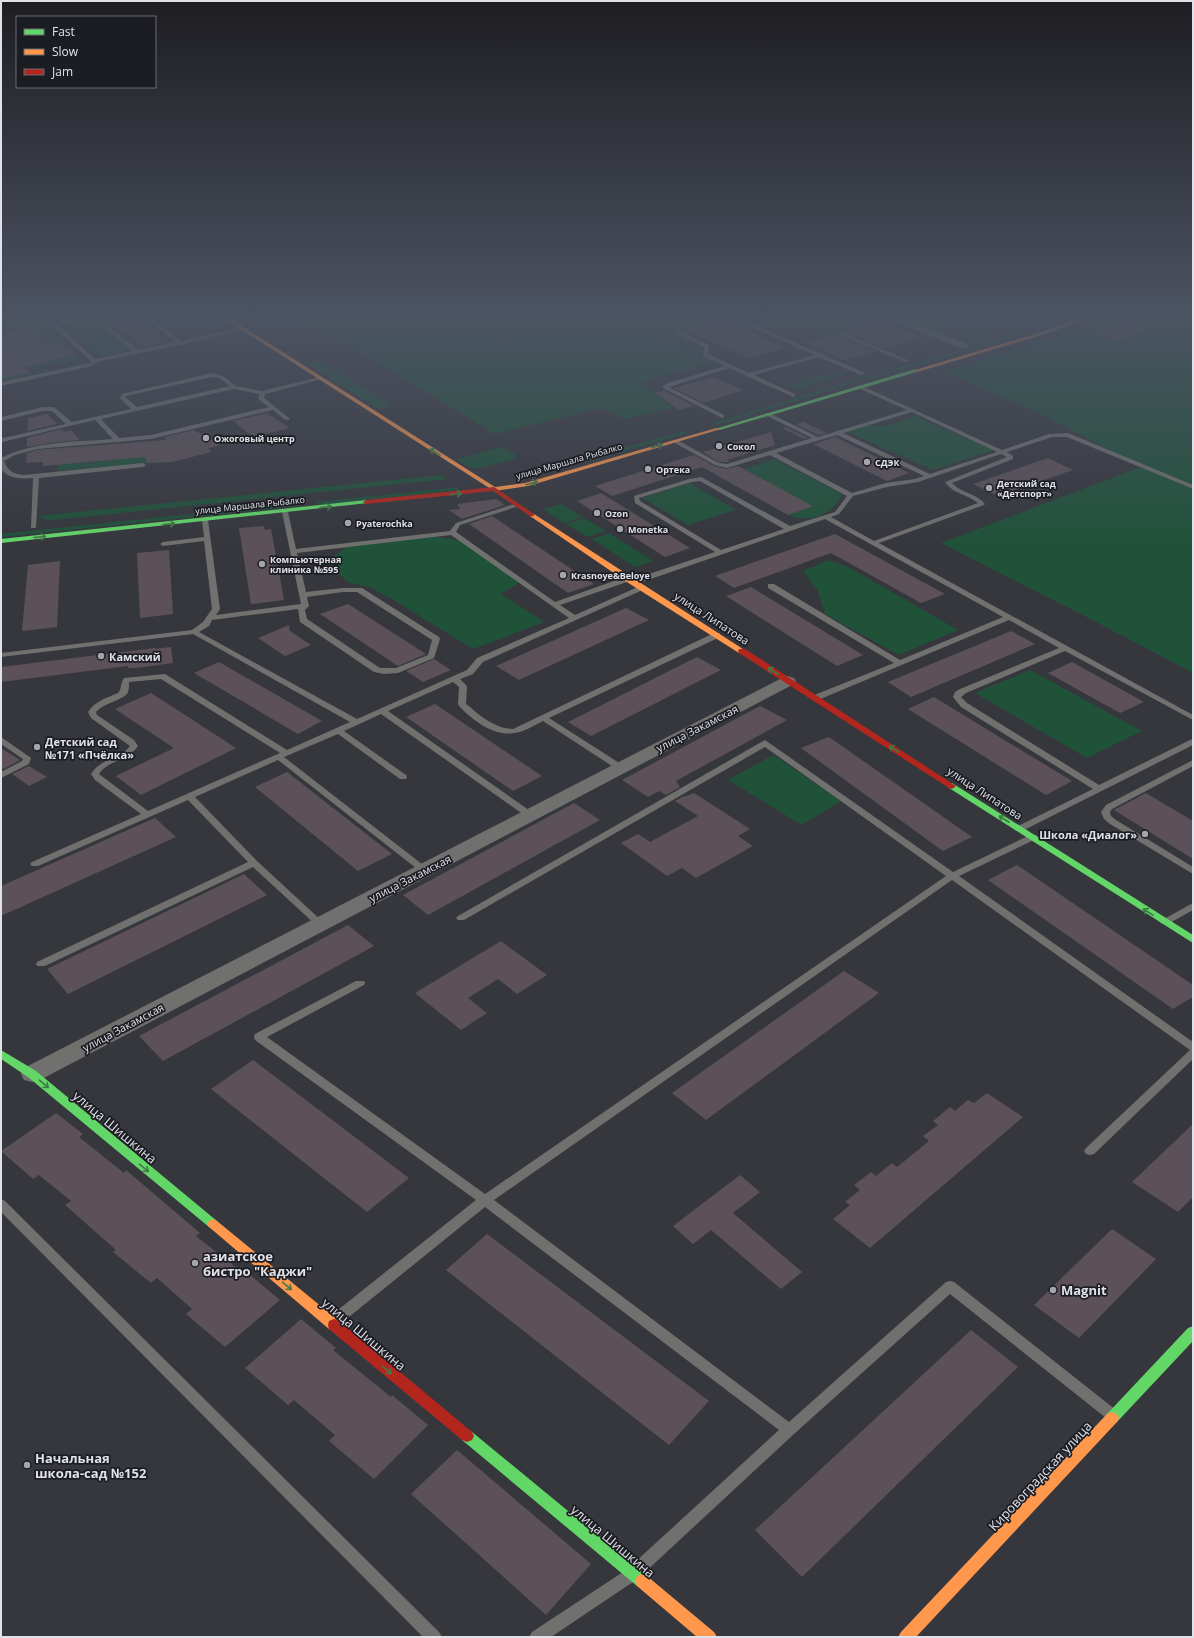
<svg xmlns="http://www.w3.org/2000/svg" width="1194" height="1638" font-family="'Open Sans',sans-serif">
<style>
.green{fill:#20523a}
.building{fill:#5c5158}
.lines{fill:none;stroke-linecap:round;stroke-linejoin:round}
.lane{fill:#70706f;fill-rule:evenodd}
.street{fill:#70706f;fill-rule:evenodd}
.fast{fill:#63d668;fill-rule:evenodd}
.slow{fill:#ff974d;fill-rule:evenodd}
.jam{fill:#b3261e;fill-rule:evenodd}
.oneway{stroke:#407a45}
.poi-dot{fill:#a4a6ad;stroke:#1c1d22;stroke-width:1.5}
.labels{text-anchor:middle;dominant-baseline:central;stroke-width:3.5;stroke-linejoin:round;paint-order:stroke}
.far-poi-label{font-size:9px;font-weight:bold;fill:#e0e1e9;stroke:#1c1d22;text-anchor:start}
.far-street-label{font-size:9px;fill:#e0e1e9;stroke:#1c1d22}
.street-label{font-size:11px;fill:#e0e1e9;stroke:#1c1d22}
.poi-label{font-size:11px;font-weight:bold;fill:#e0e1e9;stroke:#1c1d22;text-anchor:start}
.near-street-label{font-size:13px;fill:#e0e1e9;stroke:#1c1d22}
.near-poi-label{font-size:13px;font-weight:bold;fill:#e0e1e9;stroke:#1c1d22;text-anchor:start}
</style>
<rect width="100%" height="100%" fill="#36373d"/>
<g class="green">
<path d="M86,314L128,347V350L106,356L96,355L54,320L42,322L63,340L48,344L29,329L7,333L1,328V315Z"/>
<path d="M297,314H739L729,315L672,332L665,336L714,361L641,383L673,408L625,419L602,408L495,434Z"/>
<path d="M751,314H839L844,324L854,331L844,332L801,323L780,327Z"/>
<path d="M1126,314H1193V673L1102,625L941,543L1141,467L1045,416L944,372Z"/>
<path d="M934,320L951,327L934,332L920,325Z"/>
<path d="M997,327L988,331L992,334L973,339H955Z"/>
<path d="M1023,332L1028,334L862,381L858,379Z"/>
<path d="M72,348L79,355L77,359L70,362L25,369L14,360L44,362L64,357L57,351Z"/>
<path d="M319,360L392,406L378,409L306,363Z"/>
<path d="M77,364L1,382V378Z"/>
<path d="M835,372L843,375L797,389L784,387Z"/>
<path d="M853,380L857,382L717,425L713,423Z"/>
<path d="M915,416L994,450L933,470L845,431L864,425L887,426Z"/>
<path d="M684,431L688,433L528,478L524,476Z"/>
<path d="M499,447L515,454L514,459L481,468H471L457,460Z"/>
<path d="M145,457L147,463L57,471V465Z"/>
<path d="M774,459L842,494C834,515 808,524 788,515L812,506L744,469Z"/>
<path d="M442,475L447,479L63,519L47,520L40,518L38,516Z"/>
<path d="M690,483L736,510L688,525L642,498Z"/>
<path d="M458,487L459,490L318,505L317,502Z"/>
<path d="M297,503L298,506L1,537V534Z"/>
<path d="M561,504L582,517L564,523L543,509Z"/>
<path d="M584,518L606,531L587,537L566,524Z"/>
<path d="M609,533L653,561L635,567L592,539Z"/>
<path d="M433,536L466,542L520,582L501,594L544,622L473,649L392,599L369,587L348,582L339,574L321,564C332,556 342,553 350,542Z"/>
<path d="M829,560L848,567L958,630L899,655L825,614L818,591L803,571Z"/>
<path d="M1030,670L1142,731L1087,758L975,693Z"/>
<path d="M773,755L841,801L802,825L728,780Z"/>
</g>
<g class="building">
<path d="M132,316L168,342L144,347L109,321Z"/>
<path d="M724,320L787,348L749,358L686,330Z"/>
<path d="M1122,320L1151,330L1117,341L1089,332Z"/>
<path d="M882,322L894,326L924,338L885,349L846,332Z"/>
<path d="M30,328L48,344L58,342L75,355L23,367L30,372L1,379V334Z"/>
<path d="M837,334V335L876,351L845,360L806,343Z"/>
<path d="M712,377L744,390L703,403L674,388Z"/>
<path d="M664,390L694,406L679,410L655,393Z"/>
<path d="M267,413L289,428L253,437L233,421Z"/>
<path d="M47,414L57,424L27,431L28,418Z"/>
<path d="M804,422L827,433L818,435L795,424Z"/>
<path d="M786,427L808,438L804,439L782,428Z"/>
<path d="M62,429L65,432L71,430L80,440L56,442L27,447V438Z"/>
<path d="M194,430L220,445L209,448L211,452L172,462L147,463L145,457L43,466V462L26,463L27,453L37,450L166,440L164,437Z"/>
<path d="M771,432L775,445L727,460L730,462H719L703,452Z"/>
<path d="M835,437L909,473L887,481L813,444Z"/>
<path d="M694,455L714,466L727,469L738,466L813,506L788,515L702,467L612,496L595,486Z"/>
<path d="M1048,458L1073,470L998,496L973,484Z"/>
<path d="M601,493L690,548L665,557L577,501Z"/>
<path d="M496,499L505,505L462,519L449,510L460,509L457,504Z"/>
<path d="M492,516L594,584L568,593L469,524Z"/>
<path d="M264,526L265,530L271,529L284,600L251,604L239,528Z"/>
<path d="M835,534L945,594L921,603L831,553L734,588L715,576Z"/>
<path d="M169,550L173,614L140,618L137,553Z"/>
<path d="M60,561L57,627L22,631L28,565Z"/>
<path d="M751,587L863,655L837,666L726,596Z"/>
<path d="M348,604L426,654L398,666L320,614Z"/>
<path d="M626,608L649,620L519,680L496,666Z"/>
<path d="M289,625L290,631L311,645L285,656L258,638Z"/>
<path d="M1011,631L1035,644L911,697L888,682Z"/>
<path d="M171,647L173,663L136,668H128V666L1,682V667L155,648V649Z"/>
<path d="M697,657L721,670L591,736L568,722Z"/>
<path d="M434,659L451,670L423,682L406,671Z"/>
<path d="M219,662L322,721L298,734L194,673Z"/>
<path d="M1072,662L1144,702L1120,713L1048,673Z"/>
<path d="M151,693L236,748L141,795L116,776L174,748L115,709Z"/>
<path d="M934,697L1072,781L1046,795L908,709Z"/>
<path d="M435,704L542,776L513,791L406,717Z"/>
<path d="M760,706L787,720L676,781L680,787L666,795L659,791L648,797L622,780Z"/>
<path d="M829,737L972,837L943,851L801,748Z"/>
<path d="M1,748L20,760L4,769L1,767Z"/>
<path d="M29,766L47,777L29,786L12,774Z"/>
<path d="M287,772L392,854L358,871L255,787Z"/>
<path d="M694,793L750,829L738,836L753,846L696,878L682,868L667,876L621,843L638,834L650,842L698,816L675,801L684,796V797Z"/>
<path d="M1146,793L1193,821V859L1114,810Z"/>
<path d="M574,803L600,820L428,915L403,895Z"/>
<path d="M155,818L176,837L1,916V886Z"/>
<path d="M1017,865L1193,985V997L1173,1009L988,880Z"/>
<path d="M244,874L267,895L68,994L47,969Z"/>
<path d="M348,925L374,946L163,1061L139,1036Z"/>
<path d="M501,941L547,975L517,994L498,979L468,998L487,1013L461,1030L415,993Z"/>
<path d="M844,971L879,993L706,1120L672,1093Z"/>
<path d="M253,1060L409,1178L367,1212L211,1089Z"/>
<path d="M987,1093L1023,1117L870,1248L833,1219L850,1205L845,1202L860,1190L854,1185L871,1172L876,1176L892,1163L897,1167L929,1141L923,1136L938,1125L933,1121L950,1107L955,1111L968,1100L974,1103Z"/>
<path d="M56,1113L83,1134L79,1137L124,1173L126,1170L200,1233L196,1236L247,1276L249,1274L280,1300L225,1347L186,1314L192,1309L157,1278L151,1283L113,1252L116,1250L65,1205L71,1201L39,1175L33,1179L1,1151Z"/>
<path d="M1193,1124V1197L1178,1212L1132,1182Z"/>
<path d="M740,1175L760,1192L733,1213L802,1272L781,1289L711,1230L693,1244L673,1226Z"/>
<path d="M1112,1229L1156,1259L1079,1338L1034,1305Z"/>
<path d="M487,1234L709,1401L669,1445L446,1270Z"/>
<path d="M301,1319L336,1348L333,1350L391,1397L392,1395L428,1425L374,1479L329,1441L335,1435L294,1400L288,1405L245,1368Z"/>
<path d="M971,1330L1018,1367L802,1577L755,1530Z"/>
<path d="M457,1450L591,1564L546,1615L411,1494Z"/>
</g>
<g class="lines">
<g class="lane">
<path d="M88,314H99L97,316L100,318L119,314H131L103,321L138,350L175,342L141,314H147L181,341L242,327L245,329L180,345L96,362L94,365L88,367L1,386V382L90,363L91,361L51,325L60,321ZM92,317L133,351L95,359L58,325Z"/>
<path d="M846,314H851L855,324H851Z"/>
<path d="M936,314H945L910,326L905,325Z"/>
<path d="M739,318L865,373L866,374L861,375L819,357L754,375L795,394V396L793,397L729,368L669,387L724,415V417L722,418L663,388V386L668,383L725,366L703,356L704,347L676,334L675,333L678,331L709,345L708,354L749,373L814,355L737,321L736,320Z"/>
<path d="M838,332H842L910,361L905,362L838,334Z"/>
<path d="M212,373L223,376L236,386L262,391L319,377L322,379L265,394L264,398L289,418V420H285L273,410L151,439L37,449L15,455L4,461C8,471 13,474 24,475L143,463L146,465L143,467L39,478L36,527L35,528H31L33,478C21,479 8,479 1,469V458C35,441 76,442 113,439L95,420L2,442L1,437L3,438L66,424L52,411H43L1,421V417L43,407H54L72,422L131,409L120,398L122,394ZM212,377L219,378L230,386L137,407L126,398V396ZM234,389L259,394V400L269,407L151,435L119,438L101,419Z"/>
<path d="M860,385L1002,450L1049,434L1068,433L1193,485V489L1191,488L1067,437H1052L1007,452L1013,456V459L952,483C961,493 976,493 985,504L984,505L879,543L1193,715V720L1065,651L966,693L961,697L967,703L1099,785L1190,740L1193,739V745L1022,831H1016L1014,829L1016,827L1093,789L961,707L953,697L955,692L960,689L1059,648L1009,620L818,700H812L811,698L812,696L894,663L768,588V584H774L900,660L1003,617L825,519L636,584H630V581L560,605L575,615L640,586H646L647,588L483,662L473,674L460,679L467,686L466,704L470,707C481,717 497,729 513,729L714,633H720V637L549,718L624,766L625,768L624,770H618L543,721C533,726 524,732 514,733C494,737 471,719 459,706L458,704L459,687L453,682L388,711L533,813L534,815L533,817H527L381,714L344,731L406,775L407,777L406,779H400L338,734L284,757L427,868L429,870L427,872H421L278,760L195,797L257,861L323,922L325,924L323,926H317L253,867L45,966H37L36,964L37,962L248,862L188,800L38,866H32L30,864L32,862L141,814L95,780L91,774C102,757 119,760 130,746L91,718L88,712C95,701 107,698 118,693C122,689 120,683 124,678L165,674L287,750L350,722L193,634L1,657V653L192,630L203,622L212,609L204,541L163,546L160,544L163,542L204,537L202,520L205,518L208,520L220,609L216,615L301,604L282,512L285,510L288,512L296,549L450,531L456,523L517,503L519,504V506L460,525L456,532L555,602L625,577H631V580L715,552L635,503L634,496L689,479L701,477L790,526L835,512L847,496L770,455L727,468L715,465L673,442V440H677L719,463L727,464L812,438L765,415V413H769L818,437L907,410L858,388L857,387ZM912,412L997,452L930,474L843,433ZM837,435L924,476L915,479L886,483L852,493L776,453ZM1001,454L1007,457L945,482C953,494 967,494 978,503L874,541L831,517L839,514L853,496L887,487L918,482ZM700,481L784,529L721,550L640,501L639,498L692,482ZM451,535L569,618L477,658L467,670L357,719L199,632L209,626L212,620L298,609L300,622L374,672L384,674L398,673L434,658L440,639L439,637L362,588H343L306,592L297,553ZM343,592H357L432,640L428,655L396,668H380L307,619L305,610L309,606L307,597ZM161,679L280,753L148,811L99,774C108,760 128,761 138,746L134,740L97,715L96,712C103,703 125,700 128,692C129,689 129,685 129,682Z"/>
<path d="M1,737L31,758L29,764L1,778V772L22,761L23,759L1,744Z"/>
<path d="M765,740L953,872L1030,835H1036L1038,837L1036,839L959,876L1193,1042V1059L1094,1154L1090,1155L1086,1154L1084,1151L1086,1148L1190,1050L952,880L494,1200L789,1422L946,1282L950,1281L954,1282L1116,1410L1118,1414L1116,1418L1111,1420L1106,1418L950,1294L794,1434L643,1574L638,1576L635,1575V1577L633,1582L551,1637H529L532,1632L623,1572L628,1570L631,1571V1569L633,1564L779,1430L485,1207L339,1325L334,1327L329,1325L328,1321L329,1317L476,1200L255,1040L254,1037L255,1034L356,981H364L365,983L364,985L267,1037L485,1194L946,876L765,747L464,920H458L456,918L458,916Z"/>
<path d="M1193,760V766L1112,809L1110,812L1111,816L1116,820L1193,867V874L1110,824L1104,819L1101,812L1106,805Z"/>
<path d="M1193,903V910L1168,924H1162L1160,922L1162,920Z"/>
<path d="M1,1199L5,1201L439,1632L442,1637H423L1,1212Z"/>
</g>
<g class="street">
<path d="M878,314H893L967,344L968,346L967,348H959Z"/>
<path d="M788,676L794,678L796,681L794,684L40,1080L32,1082L24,1080L21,1074L24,1068L782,678Z"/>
</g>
<g class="fast">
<path d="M915,369L918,371L917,372L720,430L715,429Z"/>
<path d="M366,500L369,502L368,503L1,543V539Z"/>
<path d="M952,783L1193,935V943L949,788L948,786Z"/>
<path d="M1,1050L36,1071L217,1221L219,1224L217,1227L213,1229L209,1227L28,1077L1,1059Z"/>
<path d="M1193,1326V1341L1117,1422L1112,1424L1107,1422L1105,1418L1107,1414L1188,1328Z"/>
<path d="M467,1430L472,1432L647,1576L649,1581L647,1586L642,1588L637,1586L462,1440L460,1436L462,1432Z"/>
</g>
<g class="slow">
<path d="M217,314H223L495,487L525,483L716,428L721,429L528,486L494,491Z"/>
<path d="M1093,314H1102L1039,336L917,372L912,371L1035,334Z"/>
<path d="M532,513L534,514L746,651L745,653H739L630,584L530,516V514Z"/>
<path d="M213,1219L217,1221L339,1321L340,1325L339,1329L334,1331L329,1329L209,1227L207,1224L209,1221Z"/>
<path d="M1112,1412L1117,1414L1119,1418L1117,1422L916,1637H898L901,1632L1107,1414Z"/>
<path d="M642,1574L647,1576L714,1632L717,1637H697L637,1586L635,1581L637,1576Z"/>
</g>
<g class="jam">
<path d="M494,487L534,514V516H530L493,491L366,504L363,502L366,500Z"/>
<path d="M739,649H745L956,786L952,789L949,788L739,653L738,651Z"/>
<path d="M334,1319L339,1321L472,1432L474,1436L472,1440L467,1442L462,1440L329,1329L328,1325L329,1321Z"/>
</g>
</g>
<defs><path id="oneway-shaft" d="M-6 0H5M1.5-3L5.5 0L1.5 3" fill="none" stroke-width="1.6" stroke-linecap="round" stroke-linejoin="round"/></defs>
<g class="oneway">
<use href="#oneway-shaft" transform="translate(657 446) rotate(-16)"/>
<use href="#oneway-shaft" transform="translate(435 452) rotate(-148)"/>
<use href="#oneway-shaft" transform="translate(532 483) rotate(-16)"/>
<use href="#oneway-shaft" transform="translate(456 494) rotate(-6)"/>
<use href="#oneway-shaft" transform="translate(326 507) rotate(-6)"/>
<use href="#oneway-shaft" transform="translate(169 524) rotate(-6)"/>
<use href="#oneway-shaft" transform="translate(40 537) rotate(-6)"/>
<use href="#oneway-shaft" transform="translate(773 671) rotate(-147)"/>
<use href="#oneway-shaft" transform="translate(894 749) rotate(-147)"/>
<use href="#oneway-shaft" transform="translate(1004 819) rotate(-147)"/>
<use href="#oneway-shaft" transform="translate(1148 912) rotate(-147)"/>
<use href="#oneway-shaft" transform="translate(44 1084) rotate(40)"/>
<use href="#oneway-shaft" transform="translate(144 1168) rotate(40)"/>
<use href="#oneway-shaft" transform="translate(287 1286) rotate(40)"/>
<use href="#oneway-shaft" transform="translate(387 1370) rotate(40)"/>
</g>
<linearGradient id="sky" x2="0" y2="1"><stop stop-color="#1e1e22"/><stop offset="0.58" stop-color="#4c5362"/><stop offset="1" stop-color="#4c5362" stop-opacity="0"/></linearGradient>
<rect width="1194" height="544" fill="url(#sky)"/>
<g class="poi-dot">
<circle cx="206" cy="438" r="4"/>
<circle cx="719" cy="446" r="4"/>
<circle cx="867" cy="462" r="4"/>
<circle cx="648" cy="469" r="4"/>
<circle cx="989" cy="488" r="4"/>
<circle cx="597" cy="513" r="4"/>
<circle cx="348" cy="523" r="4"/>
<circle cx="620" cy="529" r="4"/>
<circle cx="262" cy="564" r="4"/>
<circle cx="563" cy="575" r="4"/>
<circle cx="101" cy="656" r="4"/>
<circle cx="37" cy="747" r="4"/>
<circle cx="1145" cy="834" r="4"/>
<circle cx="195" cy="1263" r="4"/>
<circle cx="1053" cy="1290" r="4"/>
<circle cx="27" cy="1465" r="4"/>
</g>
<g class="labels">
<g class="far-poi-label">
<text x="214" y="438">Ожоговый центр</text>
<text x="727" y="446">Сокол</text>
<text x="875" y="462">СДЭК</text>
<text x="656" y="469">Ортека</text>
<text x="997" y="483">Детский сад<tspan x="997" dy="10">«Детспорт»</tspan></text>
<text x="605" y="513">Ozon</text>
<text x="356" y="523">Pyaterochka</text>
<text x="628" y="529">Monetka</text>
<text x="270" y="559">Компьютерная<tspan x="270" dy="10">клиника №595</tspan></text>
<text x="571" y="575">Krasnoye&amp;Beloye</text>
</g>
<g class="far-street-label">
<text transform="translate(569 461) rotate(-16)">улица Маршала Рыбалко</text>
<text transform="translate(250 505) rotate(-6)">улица Маршала Рыбалко</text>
</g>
<g class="street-label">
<text transform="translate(712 618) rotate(33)">улица Липатова</text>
<text transform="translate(697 728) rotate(-27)">улица Закамская</text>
<text transform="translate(985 793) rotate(33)">улица Липатова</text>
<text transform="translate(410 878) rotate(-27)">улица Закамская</text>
<text transform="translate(123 1027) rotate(-28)">улица Закамская</text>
</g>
<g class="poi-label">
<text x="109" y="656">Камский</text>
<text x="45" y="741">Детский сад<tspan x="45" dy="13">№171 «Пчёлка»</tspan></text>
<text x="1137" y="834" text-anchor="end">Школа «Диалог»</text>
</g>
<g class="near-street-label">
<text transform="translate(115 1127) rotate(40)">улица Шишкина</text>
<text transform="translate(364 1334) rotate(40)">улица Шишкина</text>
<text transform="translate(1040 1476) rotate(-47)">Кировоградская улица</text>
<text transform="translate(613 1541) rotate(40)">улица Шишкина</text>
</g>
<g class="near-poi-label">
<text x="203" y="1256">азиатское<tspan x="203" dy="15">бистро "Каджи"</tspan></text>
<text x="1061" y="1290">Magnit</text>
<text x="35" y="1458">Начальная<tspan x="35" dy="15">школа-сад №152</tspan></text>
</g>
</g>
<rect width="1194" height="1638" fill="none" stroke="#e0e1e9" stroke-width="4"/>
<rect x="16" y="16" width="140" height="72" fill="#1c1d22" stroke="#6a6b72"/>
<rect x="24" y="29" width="20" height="6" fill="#63d668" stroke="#6a6b72"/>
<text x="52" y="36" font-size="12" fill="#e0e1e9">Fast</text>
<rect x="24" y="49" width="20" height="6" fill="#ff974d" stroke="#6a6b72"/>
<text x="52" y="56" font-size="12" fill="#e0e1e9">Slow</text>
<rect x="24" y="69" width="20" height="6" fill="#b3261e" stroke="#6a6b72"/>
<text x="52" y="76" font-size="12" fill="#e0e1e9">Jam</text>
</svg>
